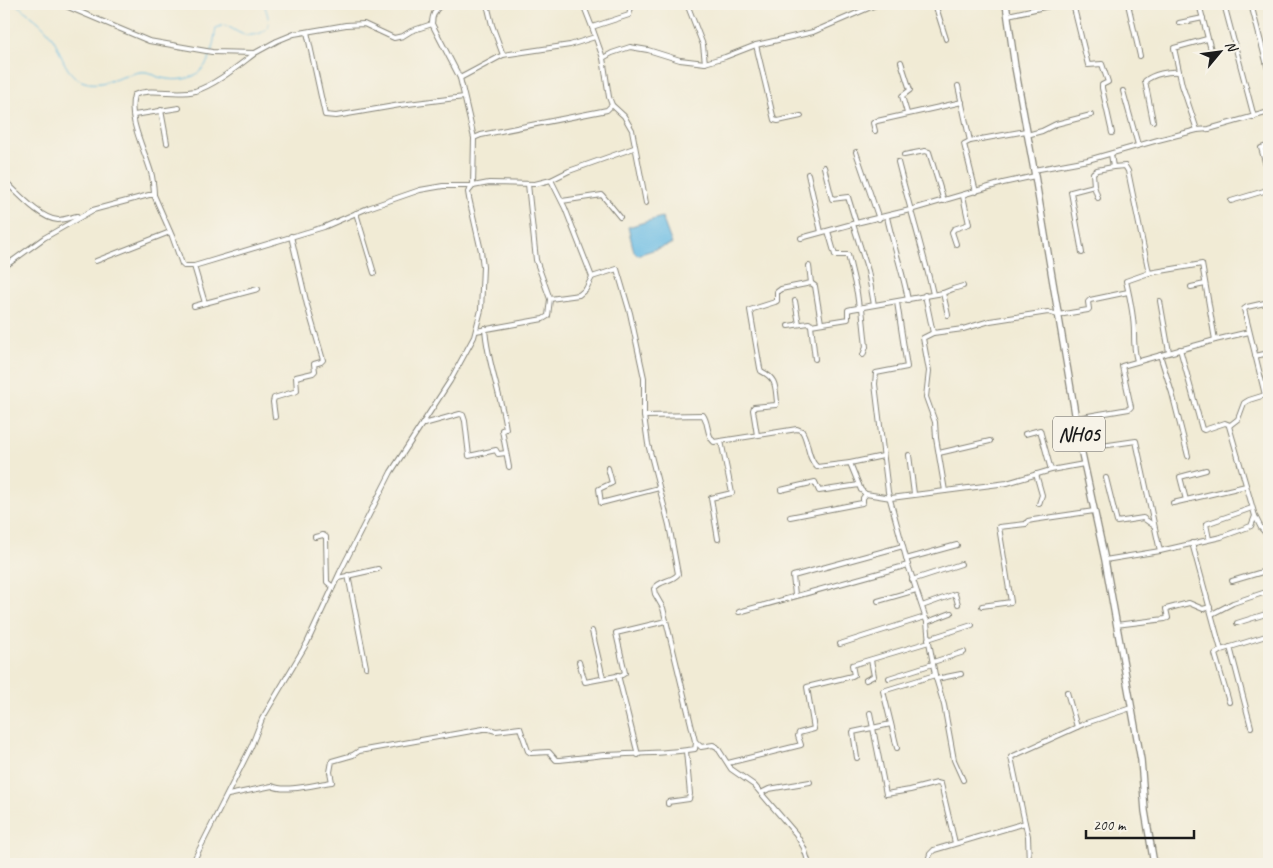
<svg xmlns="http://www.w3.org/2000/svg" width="1273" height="868" font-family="Caveat,sans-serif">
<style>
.water{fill:#68bbe4;stroke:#426c80}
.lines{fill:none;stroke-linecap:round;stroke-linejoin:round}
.stream{stroke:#68bbe4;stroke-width:1}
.street-casing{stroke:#868478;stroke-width:6}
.primary-casing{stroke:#868478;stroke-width:8}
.street{stroke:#fff;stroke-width:4}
.primary{stroke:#fff;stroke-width:5.5}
.labels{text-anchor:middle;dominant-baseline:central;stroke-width:4;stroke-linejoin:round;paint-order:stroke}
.shield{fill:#f7f3e8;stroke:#5e5c59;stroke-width:1}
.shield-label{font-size:20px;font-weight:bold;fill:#1c1c1c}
</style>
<rect width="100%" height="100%" fill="#f7f3e8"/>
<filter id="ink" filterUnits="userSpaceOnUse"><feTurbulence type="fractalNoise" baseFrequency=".02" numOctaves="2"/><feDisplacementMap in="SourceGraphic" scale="10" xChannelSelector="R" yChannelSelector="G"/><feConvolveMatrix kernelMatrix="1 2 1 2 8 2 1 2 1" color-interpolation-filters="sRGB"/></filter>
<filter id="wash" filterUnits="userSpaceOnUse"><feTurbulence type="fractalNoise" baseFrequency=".0096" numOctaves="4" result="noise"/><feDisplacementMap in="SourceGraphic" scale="20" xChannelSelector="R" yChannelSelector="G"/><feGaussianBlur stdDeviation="1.12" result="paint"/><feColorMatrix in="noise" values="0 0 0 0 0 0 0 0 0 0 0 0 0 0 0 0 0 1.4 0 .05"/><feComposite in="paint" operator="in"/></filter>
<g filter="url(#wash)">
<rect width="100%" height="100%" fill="#f1ebd5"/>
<path class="water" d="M662,217L672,244L637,255L634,252L628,227Z"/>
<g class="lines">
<path class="stream" d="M16,4C28,14 44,24 52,37C61,50 63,70 78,79C97,91 122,75 140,72C148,71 152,74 158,77C171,81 188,81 198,73C212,62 213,44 216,28L224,25C231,27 236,32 242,34C247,36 253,35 258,34C274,29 268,16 264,4"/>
</g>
</g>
<g filter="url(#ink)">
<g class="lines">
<defs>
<g id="street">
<path d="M61,4L149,41L212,52L255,53L277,41L294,34L346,25L364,24L394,38L403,36L411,31L432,24C432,15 435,8 444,4"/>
<path d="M487,4L492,25L503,55"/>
<path d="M583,4L592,27"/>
<path d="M687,4L703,45L705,63"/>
<path d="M935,4L946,39"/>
<path d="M1073,4L1088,65L1102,64L1108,82L1102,85V88L1112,133"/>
<path d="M1128,4L1140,56"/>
<path d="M1199,4L1211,50"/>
<path d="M1224,4L1254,117"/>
<path d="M1251,4L1269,73"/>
<path d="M1008,15L1058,4"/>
<path d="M1179,23L1203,18"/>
<path d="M432,24L460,78L474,138"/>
<path d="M307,32L325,115L336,116L400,105L464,97"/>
<path d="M756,45L774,120L778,121L801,116"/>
<path d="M603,58L592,27L629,15L632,4"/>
<path d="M901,62L910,90L902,96L907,113"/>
<path d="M460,78L503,55L570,45L595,37"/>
<path d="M958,86L970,141L1026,131"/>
<path d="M1123,91L1138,145"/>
<path d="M612,105L624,116L632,130L646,203"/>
<path d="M161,110L167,143"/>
<path d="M134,115L179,108"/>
<path d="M1153,121L1145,81C1153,74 1169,71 1179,72"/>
<path d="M1197,130L1182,85L1174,48L1207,39"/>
<path d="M875,131L873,123L877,121L962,102"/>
<path d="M1027,135L1042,131L1056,124L1091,115"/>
<path d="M970,141L964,144L976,192"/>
<path d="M1269,145L1261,148L1269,176"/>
<path d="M856,152L879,219"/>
<path d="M1111,154L1113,167L1125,166L1128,171L1149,273L1202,264L1215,340L1249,332"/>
<path d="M904,155L925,151L929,152L944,201"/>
<path d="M898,162C909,206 923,250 933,294"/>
<path d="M824,167L832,199L848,197L856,223"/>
<path d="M1034,170L1088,160L1158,140L1197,130L1209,129L1269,112"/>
<path d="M808,174L821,232"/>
<path d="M4,180C17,192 40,219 58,220C64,220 72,217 77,216"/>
<path d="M551,180L565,208L592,277L617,269L630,313L644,378V416L648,444L669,525L678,574C672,582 659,580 654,589L655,594L663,608L695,741L701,747L713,745L717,747L731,769L754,785L796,834L804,848L809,864"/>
<path d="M528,184L536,260L550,299"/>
<path d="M154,195C154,189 153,182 152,176C146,152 127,120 134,95C153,87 175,96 195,91C215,85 238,66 254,54"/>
<path d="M1098,198L1094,186L1093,173L1097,170L1113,167"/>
<path d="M562,201L602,195L620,217"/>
<path d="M1231,201L1264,191L1269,188"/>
<path d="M356,213L374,273"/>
<path d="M887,217C893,245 903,272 908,300"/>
<path d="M853,224L868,271L874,305"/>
<path d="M828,231L835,255H848L857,293L859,308"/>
<path d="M801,238L856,223L910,210L1003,183L1035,176"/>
<path d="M956,244L952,232L954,229L969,224L963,196"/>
<path d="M1082,253L1071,192L1094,186"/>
<path d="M96,261L170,232"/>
<path d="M194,266L205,303L258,289"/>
<path d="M809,266L811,283"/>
<path d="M4,267L44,238L93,210L149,195H154L172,236L182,264L184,266H194L324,227L368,208L420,190L443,186H473L489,183L535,184L551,180L569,171L634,148"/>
<path d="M1191,287L1205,284"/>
<path d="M943,293L953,289L963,286"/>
<path d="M925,295L933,333L963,329L990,321L1048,312L1058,315L1088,310L1089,309L1088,302L1090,300L1128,292"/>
<path d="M795,301L799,324"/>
<path d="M1160,301L1169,352"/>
<path d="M1269,302L1247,307L1244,309L1265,395L1269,396"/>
<path d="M194,306L205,303"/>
<path d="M862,308L866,347L863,355"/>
<path d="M811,325L815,359"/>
<path d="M788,326L809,323L811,325L848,319V310L852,309L943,293L948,315"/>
<path d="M485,328C487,362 501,394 506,429L502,430L509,467"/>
<path d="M476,331L543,319L548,316L550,299L579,295L586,289L592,277"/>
<path d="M933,333L923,338L929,371L926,397L935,422L936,438L945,491"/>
<path d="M1180,349L1202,429L1204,430L1225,423L1230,425"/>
<path d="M1160,355L1172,393L1188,456"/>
<path d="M1255,356L1269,353"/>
<path d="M1137,361C1134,351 1134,343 1134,333C1134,316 1130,298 1126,281L1149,273"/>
<path d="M644,416L703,415C709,423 706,435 714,442L797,429L802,431C809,442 807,458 817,467L850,463L861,490L866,494L891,498L1007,483L1051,470L1084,464"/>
<path d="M275,417L273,402L274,398L297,391L296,377L313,373L315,371L314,364L321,362L323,360L307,305L291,236"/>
<path d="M1076,418L1129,409L1131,407L1122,366L1215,340"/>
<path d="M424,424L460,414L463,415L465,421L469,456L496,450L498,454L506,453"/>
<path d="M1025,434L1040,430L1051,470"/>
<path d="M757,435L753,410L754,407L776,405L777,402C775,386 777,379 761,371L760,368L750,310L775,302L777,301V292L781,289L811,283L815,286L821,323"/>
<path d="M1081,449L1136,441L1160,551"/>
<path d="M939,453L990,441"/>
<path d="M909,455L914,494"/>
<path d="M850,463L883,456"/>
<path d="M608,468L612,483L599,489L601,503L659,488"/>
<path d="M1036,474L1042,495L1039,504"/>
<path d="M1106,478L1117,522L1143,518L1153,525"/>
<path d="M781,490L815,482L819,491L859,485"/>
<path d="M1186,500L1180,477L1206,470"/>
<path d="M1173,503L1246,486"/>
<path d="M1255,516L1261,528L1269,537"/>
<path d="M790,517L862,503L863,502V498L866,494"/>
<path d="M315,537L323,535L326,537L327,582L333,587"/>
<path d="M718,539L711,498L732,493L721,441"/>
<path d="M1209,539L1206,524L1252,508"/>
<path d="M1192,543L1221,650L1269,635"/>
<path d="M906,559L957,545"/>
<path d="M1105,560L1160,551L1221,537L1251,526L1255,516L1229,426L1238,419L1244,403L1249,400L1265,395"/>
<path d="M348,575L366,667"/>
<path d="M338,578L378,569"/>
<path d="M912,580L961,564"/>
<path d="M1232,581L1269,570"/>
<path d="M795,595L793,576L903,546"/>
<path d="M878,601L916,590"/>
<path d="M922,606L955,594L958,604"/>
<path d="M982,606L1011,602L999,527L1026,524L1028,521L1033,520L1094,511"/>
<path d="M739,612L908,565"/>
<path d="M1212,614L1233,603L1269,591"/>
<path d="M927,622L951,613"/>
<path d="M1237,623L1269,613"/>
<path d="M1116,625L1165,619L1168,618L1166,609L1189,603L1203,609L1210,607"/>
<path d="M592,631L603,678"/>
<path d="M928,639L972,625"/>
<path d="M929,642L935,675L944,705L954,760L963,780"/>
<path d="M840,644L925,617"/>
<path d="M1230,647L1251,727"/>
<path d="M1221,650L1215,654L1229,702"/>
<path d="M579,662L585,682L622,675L625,673L616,633L666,621"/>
<path d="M933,662L964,652"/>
<path d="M618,675L638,755"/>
<path d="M889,678L933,664"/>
<path d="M936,679L961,674"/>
<path d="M866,680L874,676L871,660"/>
<path d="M1067,692L1077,727"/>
<path d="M870,713L886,794L910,790L937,783L941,784L955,843"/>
<path d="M897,748L883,691L935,675"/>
<path d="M857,758L853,732L891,724"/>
<path d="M728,763L801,745L798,736L799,733L814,729L807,687L852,676L854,675L852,665L929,642L927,622L908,565L888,492L875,384L876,373L907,367L897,302"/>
<path d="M761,793L769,789L810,782"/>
<path d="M228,795L272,786C286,793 316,784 332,782L330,772L332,761L353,755L359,751L483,729H489L496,731L520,728L528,751L531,753L549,752L556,760H560C575,759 590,756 606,755C637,753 664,754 695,749L696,743"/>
<path d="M668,804V802L689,799L690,794L686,751"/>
<path d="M1025,823L1028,836L1029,864"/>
<path d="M192,864L251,747L262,719L307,643L340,572L391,472L450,381L474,337L481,310L483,267L481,251L469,198L468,192L473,186L474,138L481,135L607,110L612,105L609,97L603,58L612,53L630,47L648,50L680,60L705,63L725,57L756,45L813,32L878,4"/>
<path d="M927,864L930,854L934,850L1025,823L1011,757L1086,723L1131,708"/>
</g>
<path id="primary" d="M1006,4L1015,67L1034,170L1081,449L1105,560L1141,760L1145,811L1154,864"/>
</defs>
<use href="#street" class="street-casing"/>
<use href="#primary" class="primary-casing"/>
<use href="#street" class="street"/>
<use href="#primary" class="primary"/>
</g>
</g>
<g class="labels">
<rect class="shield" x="1053" y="416.5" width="52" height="35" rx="4"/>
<g class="shield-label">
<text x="1079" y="434">NH05</text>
</g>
</g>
<rect width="1273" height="868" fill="none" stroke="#f7f3e8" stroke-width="20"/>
<g transform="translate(1220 52) rotate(61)" stroke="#f7f3e8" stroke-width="4" paint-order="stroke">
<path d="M0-4L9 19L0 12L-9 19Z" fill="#1c1c1c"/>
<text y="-8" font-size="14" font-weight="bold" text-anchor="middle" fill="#1c1c1c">N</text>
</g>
<path d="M1086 830v8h108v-8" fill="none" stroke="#1c1c1c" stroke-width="2.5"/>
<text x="1093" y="830" font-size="15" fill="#1c1c1c" stroke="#f7f3e8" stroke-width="4" paint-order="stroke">200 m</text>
</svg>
